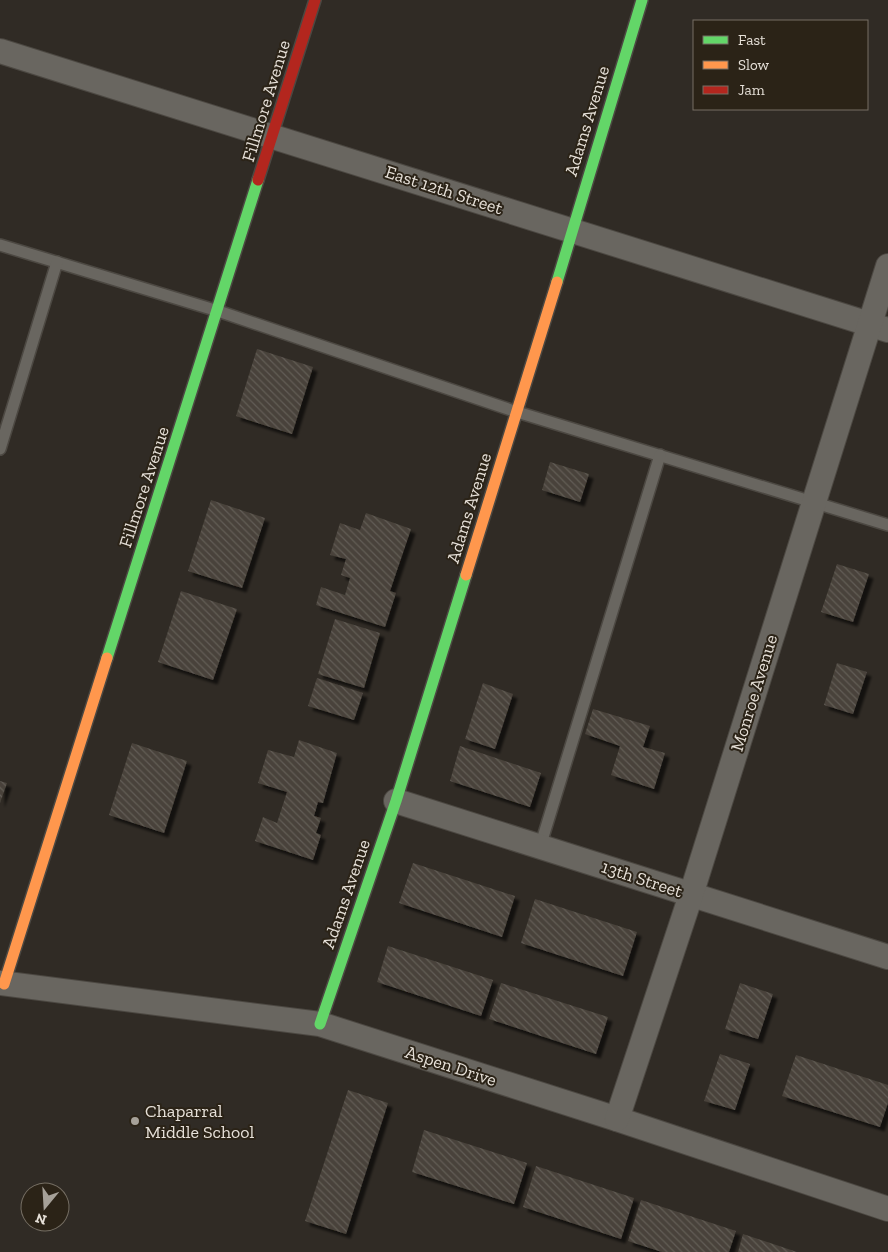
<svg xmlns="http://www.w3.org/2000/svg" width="888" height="1252" font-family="'Zilla Slab',serif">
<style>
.building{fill:url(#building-back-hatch);filter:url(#shadow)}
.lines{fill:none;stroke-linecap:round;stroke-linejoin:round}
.lane-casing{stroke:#4c4842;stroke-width:14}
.street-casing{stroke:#4c4842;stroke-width:26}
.fast-casing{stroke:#4c4842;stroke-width:14}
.slow-casing{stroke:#4c4842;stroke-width:14}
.jam-casing{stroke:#4c4842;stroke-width:14}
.lane{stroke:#696660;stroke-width:11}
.street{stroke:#696660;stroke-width:24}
.fast{stroke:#63d668;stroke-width:11}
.slow{stroke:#ff974d;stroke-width:11}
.jam{stroke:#b3261e;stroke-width:11}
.poi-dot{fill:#a6a199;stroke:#2b2317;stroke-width:2}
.labels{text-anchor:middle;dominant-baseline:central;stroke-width:4;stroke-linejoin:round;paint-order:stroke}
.street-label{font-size:18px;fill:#e6e0d8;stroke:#2b2317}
.poi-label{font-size:18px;fill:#e6e0d8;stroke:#2b2317;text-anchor:start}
</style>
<defs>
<pattern id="building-back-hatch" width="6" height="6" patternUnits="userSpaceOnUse" patternTransform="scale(1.25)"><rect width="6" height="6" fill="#48423a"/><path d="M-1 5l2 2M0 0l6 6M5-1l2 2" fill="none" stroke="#625d56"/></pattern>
<filter id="shadow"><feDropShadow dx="4.5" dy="4.5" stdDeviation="1" flood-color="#0009"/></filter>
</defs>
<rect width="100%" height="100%" fill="#302b25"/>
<g class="building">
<path d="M257,349L313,367L292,434L236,416Z"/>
<path d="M550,462L589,474L580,502L542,490Z"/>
<path d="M211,500L265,518L242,588L188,571Z"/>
<path d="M366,513L411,529L390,591L396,593L385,627L316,605L321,587L345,595L350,578L341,575L346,559L330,555L340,523L360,530Z"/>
<path d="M837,564L869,574L853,622L821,612Z"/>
<path d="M181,591L237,609L213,680L158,662Z"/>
<path d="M335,619L380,633L364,688L318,674Z"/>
<path d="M837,663L867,672L853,714L824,705Z"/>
<path d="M317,678L363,693L354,720L308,706Z"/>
<path d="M483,683L513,694L495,749L465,739Z"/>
<path d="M593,709L650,726L643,747L665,753L654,789L611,775L620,746L585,734Z"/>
<path d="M299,740L337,753L323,803L318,802L314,816L321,818L316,833L321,835L313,860L255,841L263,817L277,823L287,792L258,783L268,750L294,757Z"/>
<path d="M132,743L187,761L164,833L109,815Z"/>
<path d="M460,746L541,773L530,807L450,781Z"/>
<path d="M0,781L7,783L0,803Z"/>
<path d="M413,863L515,896L502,937L399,903Z"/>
<path d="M535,899L637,932L623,976L521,943Z"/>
<path d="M388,946L493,980L481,1016L377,982Z"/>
<path d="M501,983L608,1017L596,1054L489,1019Z"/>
<path d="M740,983L773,994L758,1039L725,1029Z"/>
<path d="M720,1054L750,1064L735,1110L704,1101Z"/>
<path d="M796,1055L888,1085V1103L880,1127L782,1096Z"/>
<path d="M348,1090L388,1103L346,1234L305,1221Z"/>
<path d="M424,1130L527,1163L514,1204L412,1172Z"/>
<path d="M536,1166L634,1198L621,1239L523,1207Z"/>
<path d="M641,1200L736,1231L729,1252H662L628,1241Z"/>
<path d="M743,1234L797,1252H738Z"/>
</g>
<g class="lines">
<defs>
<g id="lane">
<path d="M0,245L218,311L517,412L888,525"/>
<path d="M0,449L57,262"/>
<path d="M540,847L660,455"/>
</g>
<g id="street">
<path d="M0,51L888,330"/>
<path d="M396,801L888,957"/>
<path d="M0,983L320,1024L617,1119L888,1209"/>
<path d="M617,1119L691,895L888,266"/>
</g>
<g id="fast">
<path d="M557,282L642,0"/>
<path d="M107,658L258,180"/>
<path d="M320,1024L396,801L466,575"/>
</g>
<g id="slow">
<path d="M466,575L557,282"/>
<path d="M4,984L107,658"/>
</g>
<path id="jam" d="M258,180L315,0"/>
</defs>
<use href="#lane" class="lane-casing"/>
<use href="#street" class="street-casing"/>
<use href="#fast" class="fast-casing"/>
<use href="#slow" class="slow-casing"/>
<use href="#jam" class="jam-casing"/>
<use href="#lane" class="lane"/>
<use href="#street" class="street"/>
<use href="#fast" class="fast"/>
<use href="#slow" class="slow"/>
<use href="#jam" class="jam"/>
</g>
<circle class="poi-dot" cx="135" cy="1121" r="5"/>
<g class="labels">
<g class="street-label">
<text transform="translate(266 101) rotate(-73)">Fillmore Avenue</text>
<text transform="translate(587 121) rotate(-73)">Adams Avenue</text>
<text transform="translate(444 190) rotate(18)">East 12th Street</text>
<text transform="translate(144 487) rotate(-72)">Fillmore Avenue</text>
<text transform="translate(469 508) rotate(-73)">Adams Avenue</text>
<text transform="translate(754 693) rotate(-73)">Monroe Avenue</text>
<text transform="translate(642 879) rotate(18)">13th Street</text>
<text transform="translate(346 894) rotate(-71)">Adams Avenue</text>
<text transform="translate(451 1066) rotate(18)">Aspen Drive</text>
</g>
<g class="poi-label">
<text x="145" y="1111">Chaparral<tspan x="145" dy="21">Middle School</tspan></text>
</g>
</g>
<rect x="693" y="20" width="175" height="90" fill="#2b2317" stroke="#766f64"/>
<rect x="703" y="36" width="25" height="8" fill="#63d668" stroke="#766f64"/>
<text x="738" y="45" font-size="15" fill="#e6e0d8">Fast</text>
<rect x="703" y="61" width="25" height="8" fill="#ff974d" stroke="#766f64"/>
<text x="738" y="70" font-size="15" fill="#e6e0d8">Slow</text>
<rect x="703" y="86" width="25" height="8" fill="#b3261e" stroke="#766f64"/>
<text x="738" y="95" font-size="15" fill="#e6e0d8">Jam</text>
<g transform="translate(45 1207) rotate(198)"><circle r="24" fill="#2b2317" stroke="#766f64"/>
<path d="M0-4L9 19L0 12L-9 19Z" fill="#a6a199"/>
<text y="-8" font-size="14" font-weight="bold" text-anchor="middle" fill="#e6e0d8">N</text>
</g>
</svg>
